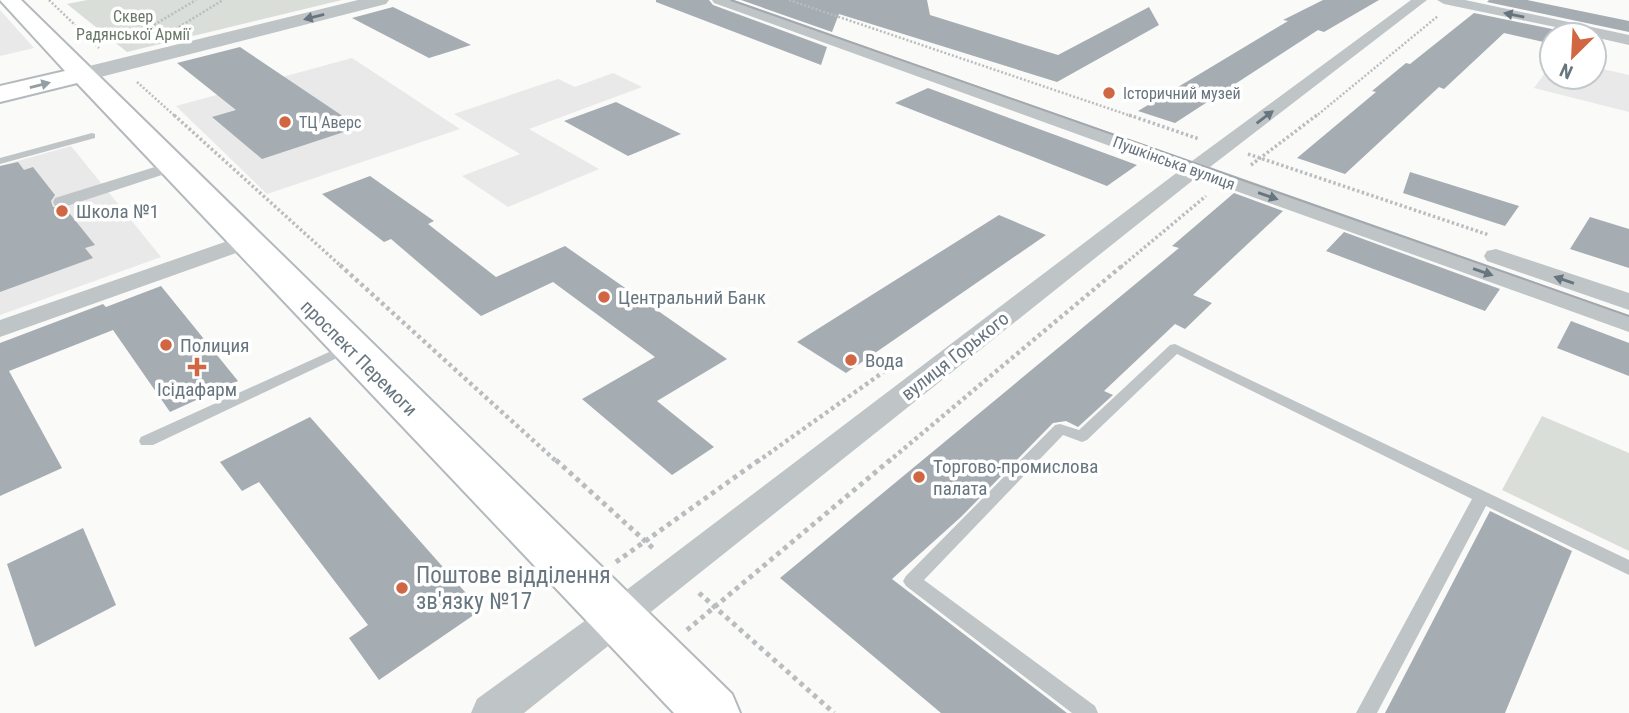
<svg xmlns="http://www.w3.org/2000/svg" width="1629" height="713" font-family="'Roboto Condensed',sans-serif">
<style>
.built{fill:#e8e9e8}
.green{fill:#daded8}
.building{fill:#a5acb2}
.lines{fill:none;stroke-linecap:round;stroke-linejoin:round}
.secondary-casing{stroke:#b4b9bd;stroke-width:4}
.path-far3{stroke:#babdc0;stroke-width:2.5;stroke-dasharray:2 2;stroke-linecap:butt}
.path-far2{stroke:#babdc0;stroke-width:3.5;stroke-dasharray:2.5 2.5;stroke-linecap:butt}
.path-far1{stroke:#babdc0;stroke-width:4.5;stroke-dasharray:3.5 3.5;stroke-linecap:butt}
.path{stroke:#babdc0;stroke-width:5;stroke-dasharray:4.5 4.5;stroke-linecap:butt}
.service{fill:#bfc4c7;fill-rule:evenodd}
.pedestrian{fill:#bfc4c7;fill-rule:evenodd}
.minor{fill:#bfc4c7;fill-rule:evenodd}
.tertiary{fill:#bfc4c7;fill-rule:evenodd}
.secondary{fill:#fff;fill-rule:evenodd}
.tram{stroke:#a2a8ad;stroke-width:2}
.oneway{fill:#67757f}
.oneway2{fill:#959ea5}
.poi-dot{fill:#d06742;stroke:#fff;stroke-width:2.5}
.labels{text-anchor:middle;dominant-baseline:central;stroke-width:7;stroke-linejoin:round;paint-order:stroke}
.far-park-label{font-size:16px;fill:#697866;stroke:#fff}
.far-poi-label{font-size:16px;fill:#67757f;stroke:#fff;text-anchor:start}
.far-street-label{font-size:16px;fill:#67757f;stroke:#fff}
.poi-label{font-size:19px;fill:#67757f;stroke:#fff;text-anchor:start}
.street-label{font-size:19px;fill:#67757f;stroke:#fff}
.near-poi-label{font-size:23px;fill:#67757f;stroke:#fff;text-anchor:start}
</style>
<rect width="100%" height="100%" fill="#fafaf8"/>
<g class="built">
<path d="M0,10L34,48L0,56Z"/>
<path d="M352,58L460,129L267,194L176,106Z"/>
<path d="M1552,63V77H1594V67L1629,75V112L1534,88Z"/>
<path d="M613,73L642,87L529,129L599,169L508,207L462,176L520,154L454,114L558,79L575,87Z"/>
<path d="M71,146L161,257L0,315V166Z"/>
</g>
<g class="green">
<path d="M87,0H342L127,52L67,4Z"/>
<path d="M1542,416L1629,453V551L1502,490Z"/>
</g>
<g class="building">
<path d="M656,0H709L713,5L827,47L821,65L656,2Z"/>
<path d="M741,0H927L930,15L1058,55L1149,7L1159,25L1057,82L839,14L832,32Z"/>
<path d="M1323,0H1379L1324,32L1318,30L1175,123L1138,111L1288,21L1283,20Z"/>
<path d="M1489,0H1527L1629,21V32L1487,2Z"/>
<path d="M393,7L471,45L429,58L352,18Z"/>
<path d="M1474,13L1581,35H1552V44L1504,33L1444,89L1439,87L1345,174L1297,158L1376,92L1372,91L1406,63L1410,64Z"/>
<path d="M240,47L359,127L262,159L212,117L236,110L177,63Z"/>
<path d="M928,88L1137,165L1107,186L895,103Z"/>
<path d="M616,102L681,134L628,156L564,121Z"/>
<path d="M18,162L24,170L33,167L55,195L51,201L53,207L66,209L95,245L85,248L93,258L0,292V166Z"/>
<path d="M1410,172L1519,206L1505,226L1403,193Z"/>
<path d="M370,176L434,221L428,224L496,277L565,246L727,359L657,401L714,447L672,475L582,399L655,357L553,282L481,316L391,239L384,242L322,194Z"/>
<path d="M1234,193L1283,211L1193,295L1212,303L1185,329L1175,324L1104,391L1113,395L1078,427L1066,421L1053,423L962,516L892,579L1067,713H941L780,578L1179,248L1172,246Z"/>
<path d="M999,215L1046,235L846,373L797,342Z"/>
<path d="M1590,217L1629,229V268L1570,249Z"/>
<path d="M1344,232L1500,289L1485,311L1326,251Z"/>
<path d="M161,286L238,381L170,412L113,330L9,371L62,468L0,496V343L103,304L106,307Z"/>
<path d="M1571,321L1629,343V376L1557,348Z"/>
<path d="M310,417L481,610L379,680L349,638L368,625L259,482L242,491L220,462Z"/>
<path d="M1490,511L1572,551L1505,713H1385Z"/>
<path d="M83,528L116,605L35,647L7,564Z"/>
</g>
<g class="lines">
<defs>
<path id="secondary" d="M0,0H21L732,694L740,713H674L77,83L0,102V86L65,71Z"/>
</defs>
<use href="#secondary" class="secondary-casing"/>
<g class="path-far3">
<path d="M49,0L99,48"/>
<path d="M789,0L1134,117"/>
<path d="M179,27L223,0"/>
<path d="M130,39L196,0"/>
<path d="M137,82L176,117"/>
<path d="M1315,117L1438,16"/>
</g>
<g class="path-far2">
<path d="M174,115L342,267"/>
<path d="M1129,115L1199,139"/>
<path d="M1248,154L1489,235"/>
<path d="M1251,165L1317,115"/>
<path d="M1121,267L1206,196"/>
</g>
<g class="path-far1">
<path d="M340,265L557,462"/>
<path d="M757,462L903,358"/>
<path d="M888,462L1123,265"/>
</g>
<g class="path">
<path d="M556,460L655,550"/>
<path d="M616,562L759,460"/>
<path d="M699,593L834,713"/>
<path d="M687,630L890,460"/>
</g>
<g class="service">
<path d="M92,133L95,134V138L0,164V158Z"/>
<path d="M349,343L356,347L354,350L153,445H141L139,441L141,437Z"/>
<path d="M1175,344L1629,560V575L1486,506L1377,713H1356L1472,499L1177,354L1087,440L1082,442L1063,435L924,580L1095,706L1098,713H1072L906,586L903,581L906,576L1055,425L1060,424L1079,430L1170,345Z"/>
</g>
<path class="pedestrian" d="M171,162L179,167L177,170L67,206H55L53,202L55,198Z"/>
<g class="minor">
<path d="M712,0H733L1192,161L1411,0H1427L1210,167L1629,315V332L1197,177L524,713H471L477,699L604,607L1179,171L714,3Z"/>
<path d="M1437,0H1465L1629,35V45L1594,37V35L1444,4Z"/>
<path d="M245,235L253,237L257,242L253,247L0,337V320Z"/>
<path d="M1496,249L1629,293V310L1487,261L1484,256L1487,251Z"/>
</g>
<path class="tertiary" d="M358,0H389L386,4L81,82L73,80L70,75L73,70Z"/>
<use href="#secondary" class="secondary"/>
<path class="tram" d="M731,0L1629,316"/>
</g>
<defs><path id="oneway-solid" d="M-6-.8H1V-3.2L6.5 0L1 3.2V.8H-6Z" transform="scale(1.75)"/></defs>
<g class="oneway">
<use href="#oneway-solid" transform="translate(1514 15) rotate(-168)"/>
<use href="#oneway-solid" transform="translate(314 17) rotate(166)"/>
<use href="#oneway-solid" transform="translate(1265 117) rotate(-37)"/>
<use href="#oneway-solid" transform="translate(1268 196) rotate(19)"/>
<use href="#oneway-solid" transform="translate(1483 272) rotate(19)"/>
<use href="#oneway-solid" transform="translate(1564 280) rotate(-161)"/>
</g>
<use class="oneway2" href="#oneway-solid" transform="translate(40 85) rotate(-14)"/>
<g class="poi-dot">
<circle cx="1109" cy="93" r="7"/>
<circle cx="285" cy="122" r="7"/>
<circle cx="62" cy="211" r="7"/>
<circle cx="604" cy="297" r="7"/>
<circle cx="166" cy="345" r="7"/>
<circle cx="851" cy="360" r="7"/>
<path d="M193.5 356.5h7v7h7v7h-7v7h-7v-7h-7v-7h7z"/>
<circle cx="919" cy="477" r="7"/>
<circle cx="402" cy="588" r="7"/>
</g>
<g class="labels">
<g class="far-park-label">
<text x="133" y="16">Сквер<tspan x="133" dy="18">Радянської Армії</tspan></text>
</g>
<g class="far-poi-label">
<text x="1123" y="93">Історичний музей</text>
<text x="299" y="122">ТЦ Аверс</text>
</g>
<g class="far-street-label">
<text transform="translate(1174 163) rotate(20)">Пушкінська вулиця</text>
</g>
<g class="poi-label">
<text x="76" y="211">Школа №1</text>
<text x="618" y="297">Центральний Банк</text>
<text x="180" y="345">Полиция</text>
<text x="865" y="360">Вода</text>
<text x="197" y="389" text-anchor="middle">Ісідафарм</text>
<text x="933" y="466">Торгово-промислова<tspan x="933" dy="22">палата</tspan></text>
</g>
<g class="street-label">
<text transform="translate(955 356) rotate(-38)">вулиця Горького</text>
<text transform="translate(359 358) rotate(45)">проспект Перемоги</text>
</g>
<g class="near-poi-label">
<text x="416" y="575">Поштове відділення<tspan x="416" dy="26">зв'язку №17</tspan></text>
</g>
</g>
<g transform="translate(1573 56) rotate(204)"><circle r="33" fill="#ffffff" stroke="#c2c8cc" stroke-width="2"/>
<path d="M0-5L12 26L0 18L-12 26Z" fill="#d06742"/>
<text y="-10" font-size="19" font-weight="bold" text-anchor="middle" fill="#67757f">N</text>
</g>
</svg>
